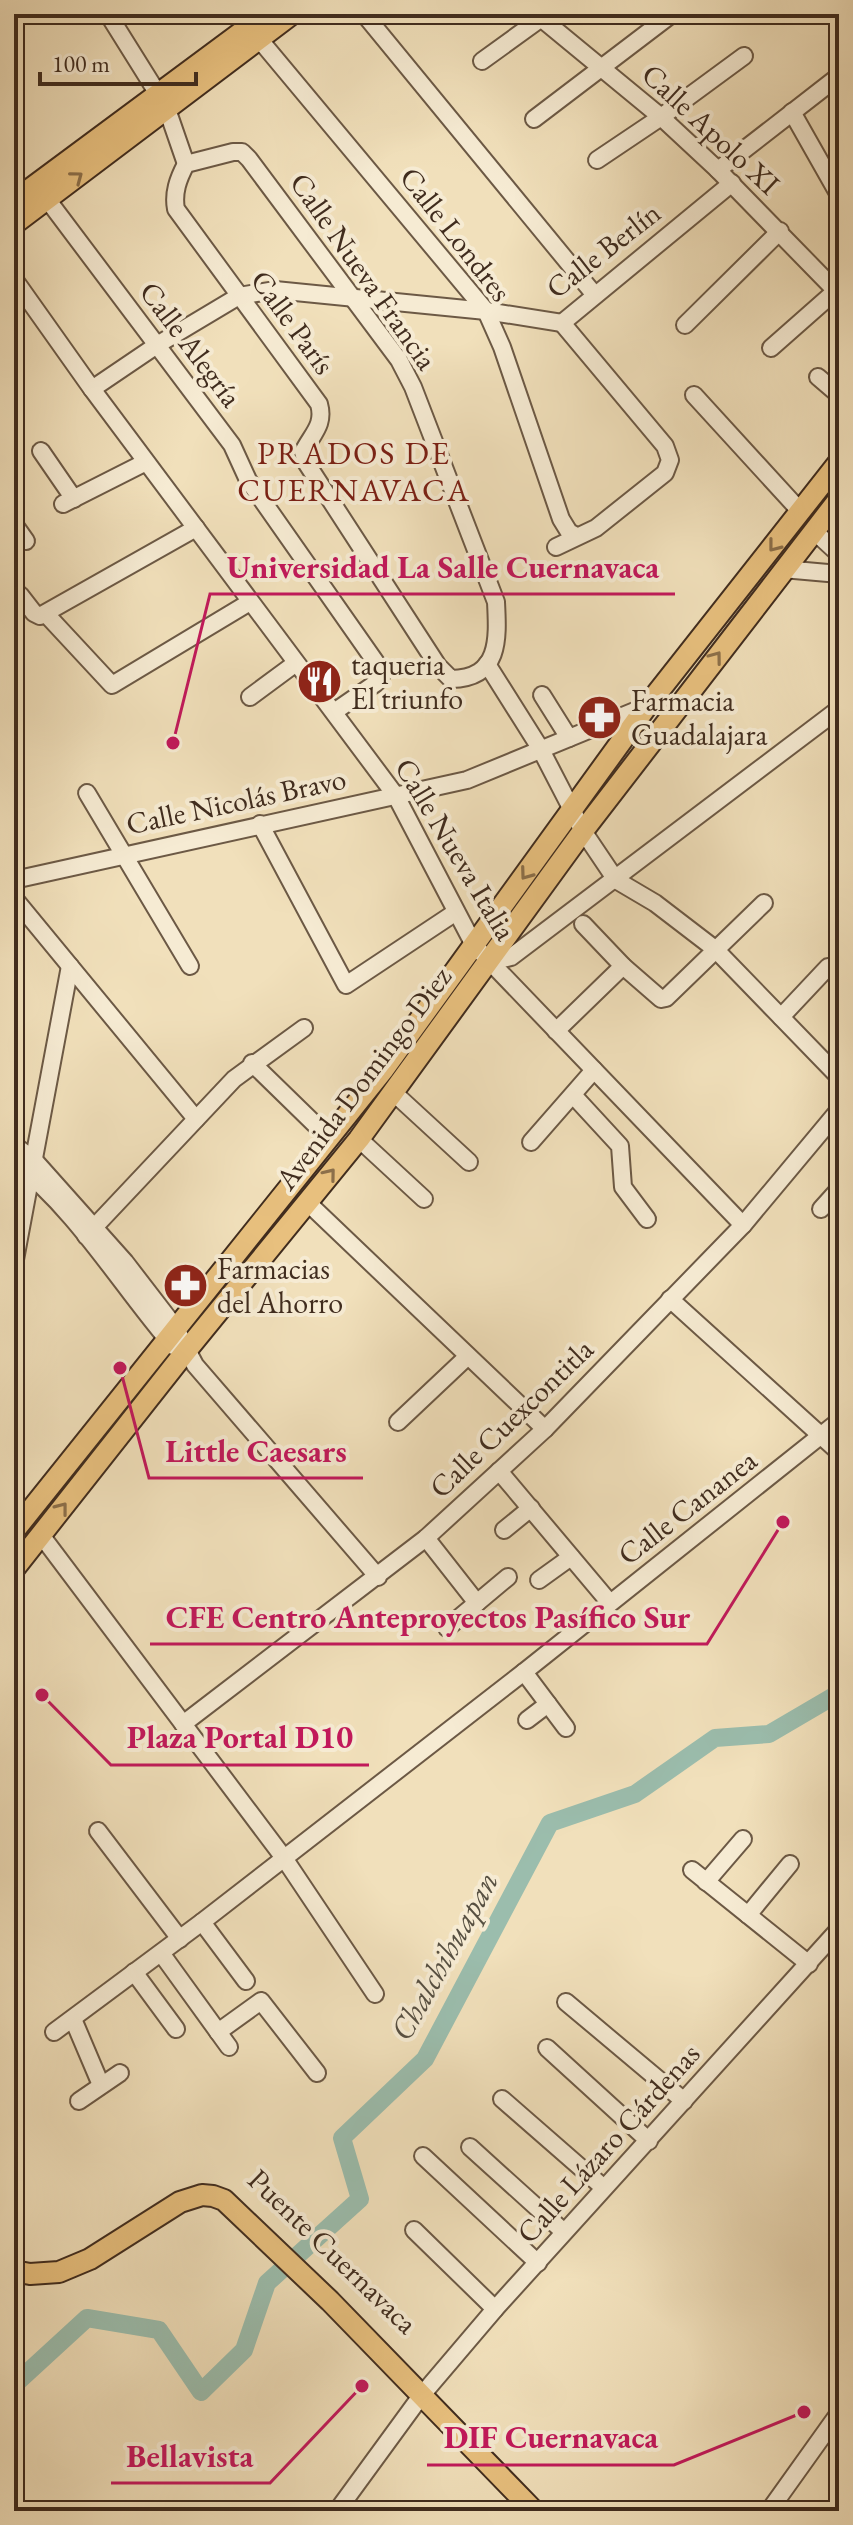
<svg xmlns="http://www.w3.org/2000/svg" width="853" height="2525" font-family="'EB Garamond',serif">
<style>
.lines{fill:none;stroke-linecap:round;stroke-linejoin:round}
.river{stroke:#9bbdad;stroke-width:18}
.minor-casing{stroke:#6c5945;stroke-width:20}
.major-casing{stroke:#402c1e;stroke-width:24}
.minor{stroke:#f6ebd3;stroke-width:16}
.major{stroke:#e8c07e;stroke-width:20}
.oneway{stroke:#8c6f49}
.labels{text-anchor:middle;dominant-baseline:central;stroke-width:8;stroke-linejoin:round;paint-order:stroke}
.street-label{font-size:30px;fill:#402c1e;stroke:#f6ebd3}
.poi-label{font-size:30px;fill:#402c1e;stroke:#f6ebd3;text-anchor:start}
.neighbourhood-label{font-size:32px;letter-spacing:2px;fill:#7a1f14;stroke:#f6ebd3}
.water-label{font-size:32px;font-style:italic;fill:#575042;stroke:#f6ebd3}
.leader{fill:none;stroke:#c2185b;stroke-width:3}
.callout-dot{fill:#c2185b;stroke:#f6ebd3;stroke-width:3}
.callout-label{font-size:32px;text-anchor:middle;font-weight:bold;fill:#c2185b;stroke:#f6ebd3;stroke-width:8;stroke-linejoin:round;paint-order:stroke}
</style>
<rect width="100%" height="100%" fill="#f1e0bb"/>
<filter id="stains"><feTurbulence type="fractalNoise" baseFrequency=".0025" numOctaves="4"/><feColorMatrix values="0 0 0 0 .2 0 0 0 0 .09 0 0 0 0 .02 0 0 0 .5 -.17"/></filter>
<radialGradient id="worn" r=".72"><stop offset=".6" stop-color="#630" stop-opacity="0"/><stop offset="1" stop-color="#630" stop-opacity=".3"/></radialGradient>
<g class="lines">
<path class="river" d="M14,2385L87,2318L159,2330L201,2392L244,2350L267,2283L360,2199L342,2138L425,2059L550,1823L635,1794L715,1738L769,1734L839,1693"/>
<defs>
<g id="minor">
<path d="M108,14L158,94"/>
<path d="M364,14L594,294"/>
<path d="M536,14L661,117L718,170L839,294"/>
<path d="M259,39L486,311L502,347L561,519L569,532L576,536"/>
<path d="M482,61L547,14"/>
<path d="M167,109L186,164"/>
<path d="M792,112L839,195"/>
<path d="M534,119L672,14"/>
<path d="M233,152H242L249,159L399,360L413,387L496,602C498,640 500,678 451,679L438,666L307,464L303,452C312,434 325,425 319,404L176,209C173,193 178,179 186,164Z"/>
<path d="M597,160L661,117L744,56"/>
<path d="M718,170L839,76"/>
<path d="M47,199L232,445L248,480L377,664L381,676L376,683L334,712"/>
<path d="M14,279L92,389L396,796L474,945L743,1225"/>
<path d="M562,323L732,183"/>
<path d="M685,325L780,231"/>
<path d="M771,348L839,288"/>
<path d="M818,377L839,395"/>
<path d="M92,389L157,345L239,296L275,290L486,311L562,323"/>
<path d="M694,395L801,512"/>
<path d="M41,451L74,499"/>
<path d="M63,504L146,462"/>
<path d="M14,524L26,541"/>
<path d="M814,531L839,554"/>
<path d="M556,547L596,528L665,473L670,460L665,446L562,323"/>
<path d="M783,569L839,574"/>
<path d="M20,595L34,613L40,616L196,528"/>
<path d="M46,614L112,685L250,602"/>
<path d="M487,664L540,748L583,831L616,880L655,903L715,949L839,1077"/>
<path d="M542,695L569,738"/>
<path d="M250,697L296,663"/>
<path d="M87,793L190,966"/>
<path d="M260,824L346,985L456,912"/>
<path d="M14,880L467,780L647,706"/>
<path d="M14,898L196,1119"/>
<path d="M583,924L623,966L661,999L666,998L764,903"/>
<path d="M489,962L511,957L839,709"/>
<path d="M781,1017L828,967"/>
<path d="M556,1031L623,966"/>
<path d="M252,1063L329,1138"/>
<path d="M394,1093L469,1162"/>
<path d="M573,1095L620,1146L623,1187L647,1219"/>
<path d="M359,1139L424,1199"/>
<path d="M531,1142L594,1070"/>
<path d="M14,1145L34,1160L125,1262L175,1327L195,1365L378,1577"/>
<path d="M14,1162C77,1210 121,1286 173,1346"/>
<path d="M307,1202L545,1429"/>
<path d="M821,1209L839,1189"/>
<path d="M86,1236L234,1079L304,1028"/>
<path d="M14,1265L70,966"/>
<path d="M670,1299L839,1452"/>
<path d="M398,1422L468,1356"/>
<path d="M499,1471L610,1603"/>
<path d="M504,1530L531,1508"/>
<path d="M41,1535L284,1858L375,1994"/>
<path d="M426,1538L477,1603"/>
<path d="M539,1580L571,1557"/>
<path d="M447,1628L508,1577"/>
<path d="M524,1672L566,1728"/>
<path d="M527,1720L548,1704"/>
<path d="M183,1724L426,1538L545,1429L743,1225L839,1110"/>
<path d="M98,1831L180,1939"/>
<path d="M692,1870L809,1964"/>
<path d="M706,1882L743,1839"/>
<path d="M748,1915L790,1864"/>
<path d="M202,1922L246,1981"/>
<path d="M161,1953L229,2047"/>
<path d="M134,1972L176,2029"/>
<path d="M566,2002L684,2101"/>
<path d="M73,2019L101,2085"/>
<path d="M54,2032L202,1922L524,1672L839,1421"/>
<path d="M218,2032L261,2001L317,2073"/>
<path d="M547,2048L649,2141"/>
<path d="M502,2099L604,2188"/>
<path d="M79,2101L120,2073"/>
<path d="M470,2147L564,2232"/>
<path d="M423,2156L538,2263"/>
<path d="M414,2230L495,2309"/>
<path d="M337,2511L421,2396L495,2309L839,1929"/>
<path d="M769,2511L839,2413"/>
</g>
<g id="major">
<path d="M14,201L266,14"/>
<path d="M14,224L292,14"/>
<path d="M14,1531L384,1069L647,706L839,462"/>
<path d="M14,1569L186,1351L359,1139L583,831L839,499"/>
<path d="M14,2271L30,2274L59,2272L90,2259L180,2202L202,2195L213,2196L224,2200L330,2301L534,2511"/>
</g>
</defs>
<use href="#minor" class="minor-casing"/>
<use href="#major" class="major-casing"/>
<use href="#minor" class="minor"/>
<use href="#major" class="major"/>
</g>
<defs><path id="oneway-chevron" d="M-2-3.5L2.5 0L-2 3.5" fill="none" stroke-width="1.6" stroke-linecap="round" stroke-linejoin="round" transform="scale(2)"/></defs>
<g class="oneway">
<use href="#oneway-chevron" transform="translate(77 177) rotate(-37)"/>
<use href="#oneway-chevron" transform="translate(774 546) rotate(128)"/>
<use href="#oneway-chevron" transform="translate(716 657) rotate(-53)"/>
<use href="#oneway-chevron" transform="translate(526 874) rotate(126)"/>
<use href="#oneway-chevron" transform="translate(330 1174) rotate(-51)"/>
<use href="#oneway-chevron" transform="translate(62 1508) rotate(-52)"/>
</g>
<defs>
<symbol id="restaurant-disc" viewBox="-11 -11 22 22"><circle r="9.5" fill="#8f2418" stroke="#f6ebd3"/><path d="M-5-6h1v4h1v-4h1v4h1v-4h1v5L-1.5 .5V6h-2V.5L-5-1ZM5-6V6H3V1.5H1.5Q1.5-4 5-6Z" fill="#fff"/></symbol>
<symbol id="pharmacy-disc" viewBox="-11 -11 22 22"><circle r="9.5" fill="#8f2418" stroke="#f6ebd3"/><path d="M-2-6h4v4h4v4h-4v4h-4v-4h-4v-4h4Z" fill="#fff"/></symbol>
</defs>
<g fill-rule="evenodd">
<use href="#restaurant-disc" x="294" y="656" width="51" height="51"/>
<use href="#pharmacy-disc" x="574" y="692" width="51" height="51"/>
<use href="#pharmacy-disc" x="160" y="1260" width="51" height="51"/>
</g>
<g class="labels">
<g class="street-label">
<text transform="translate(711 129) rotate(43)">Calle Apolo XI</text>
<text transform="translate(456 234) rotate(52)">Calle Londres</text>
<text transform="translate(603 250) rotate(-38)">Calle Berlín</text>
<text transform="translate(364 271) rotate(55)">Calle Nueva Francia</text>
<text transform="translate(293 322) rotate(54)">Calle París</text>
<text transform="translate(191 344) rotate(53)">Calle Alegría</text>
<text transform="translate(236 801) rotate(-12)">Calle Nicolás Bravo</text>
<text transform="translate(456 849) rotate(59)">Calle Nueva Italia</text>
<text transform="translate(363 1078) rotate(-53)">Avenida Domingo Diez</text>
<text transform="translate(511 1418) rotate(-44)">Calle Cuexcontitla</text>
<text transform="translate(687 1507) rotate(-38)">Calle Cananea</text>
<text transform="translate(608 2143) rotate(-48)">Calle Lázaro Cárdenas</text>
<text transform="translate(333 2251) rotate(44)">Puente Cuernavaca</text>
</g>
<g class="poi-label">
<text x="351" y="664">taqueria<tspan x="351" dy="34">El triunfo</tspan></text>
<text x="631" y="700">Farmacia<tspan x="631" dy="34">Guadalajara</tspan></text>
<text x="217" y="1268">Farmacias<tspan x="217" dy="34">del Ahorro</tspan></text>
</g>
<g class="neighbourhood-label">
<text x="354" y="453">PRADOS DE<tspan x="354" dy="37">CUERNAVACA</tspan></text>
</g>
<g class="water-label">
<text transform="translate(444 1956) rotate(-61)">Chalchihuapan</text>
</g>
</g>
<path class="leader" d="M173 743L210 594H675M120 1368L149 1478H363M783 1522L707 1644H150M42 1695L111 1765H369M804 2412L674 2465H427M362 2386L270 2483H111"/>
<g class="callout-dot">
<circle cx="173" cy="743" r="8"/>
<circle cx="120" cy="1368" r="8"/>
<circle cx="783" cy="1522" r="8"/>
<circle cx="42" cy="1695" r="8"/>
<circle cx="804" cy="2412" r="8"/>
<circle cx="362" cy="2386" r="8"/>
</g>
<g class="callout-label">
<text x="443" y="578">Universidad La Salle Cuernavaca</text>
<text x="256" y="1462">Little Caesars</text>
<text x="428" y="1628">CFE Centro Anteproyectos Pasífico Sur</text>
<text x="240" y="1748">Plaza Portal D10</text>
<text x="551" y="2448">DIF Cuernavaca</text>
<text x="190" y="2467">Bellavista</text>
</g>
<rect width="853" height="2525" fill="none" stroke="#f1e0bb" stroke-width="48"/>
<rect x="16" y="16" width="821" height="2493" fill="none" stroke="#402c1e" stroke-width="4"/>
<rect x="24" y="24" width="805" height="2477" fill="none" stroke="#402c1e" stroke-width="2"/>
<path d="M40 72v12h156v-12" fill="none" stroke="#402c1e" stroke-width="4"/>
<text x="52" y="72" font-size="24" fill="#402c1e" stroke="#f6ebd3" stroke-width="6" paint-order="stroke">100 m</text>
<rect width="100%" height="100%" filter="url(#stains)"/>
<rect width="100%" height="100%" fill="url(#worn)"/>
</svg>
